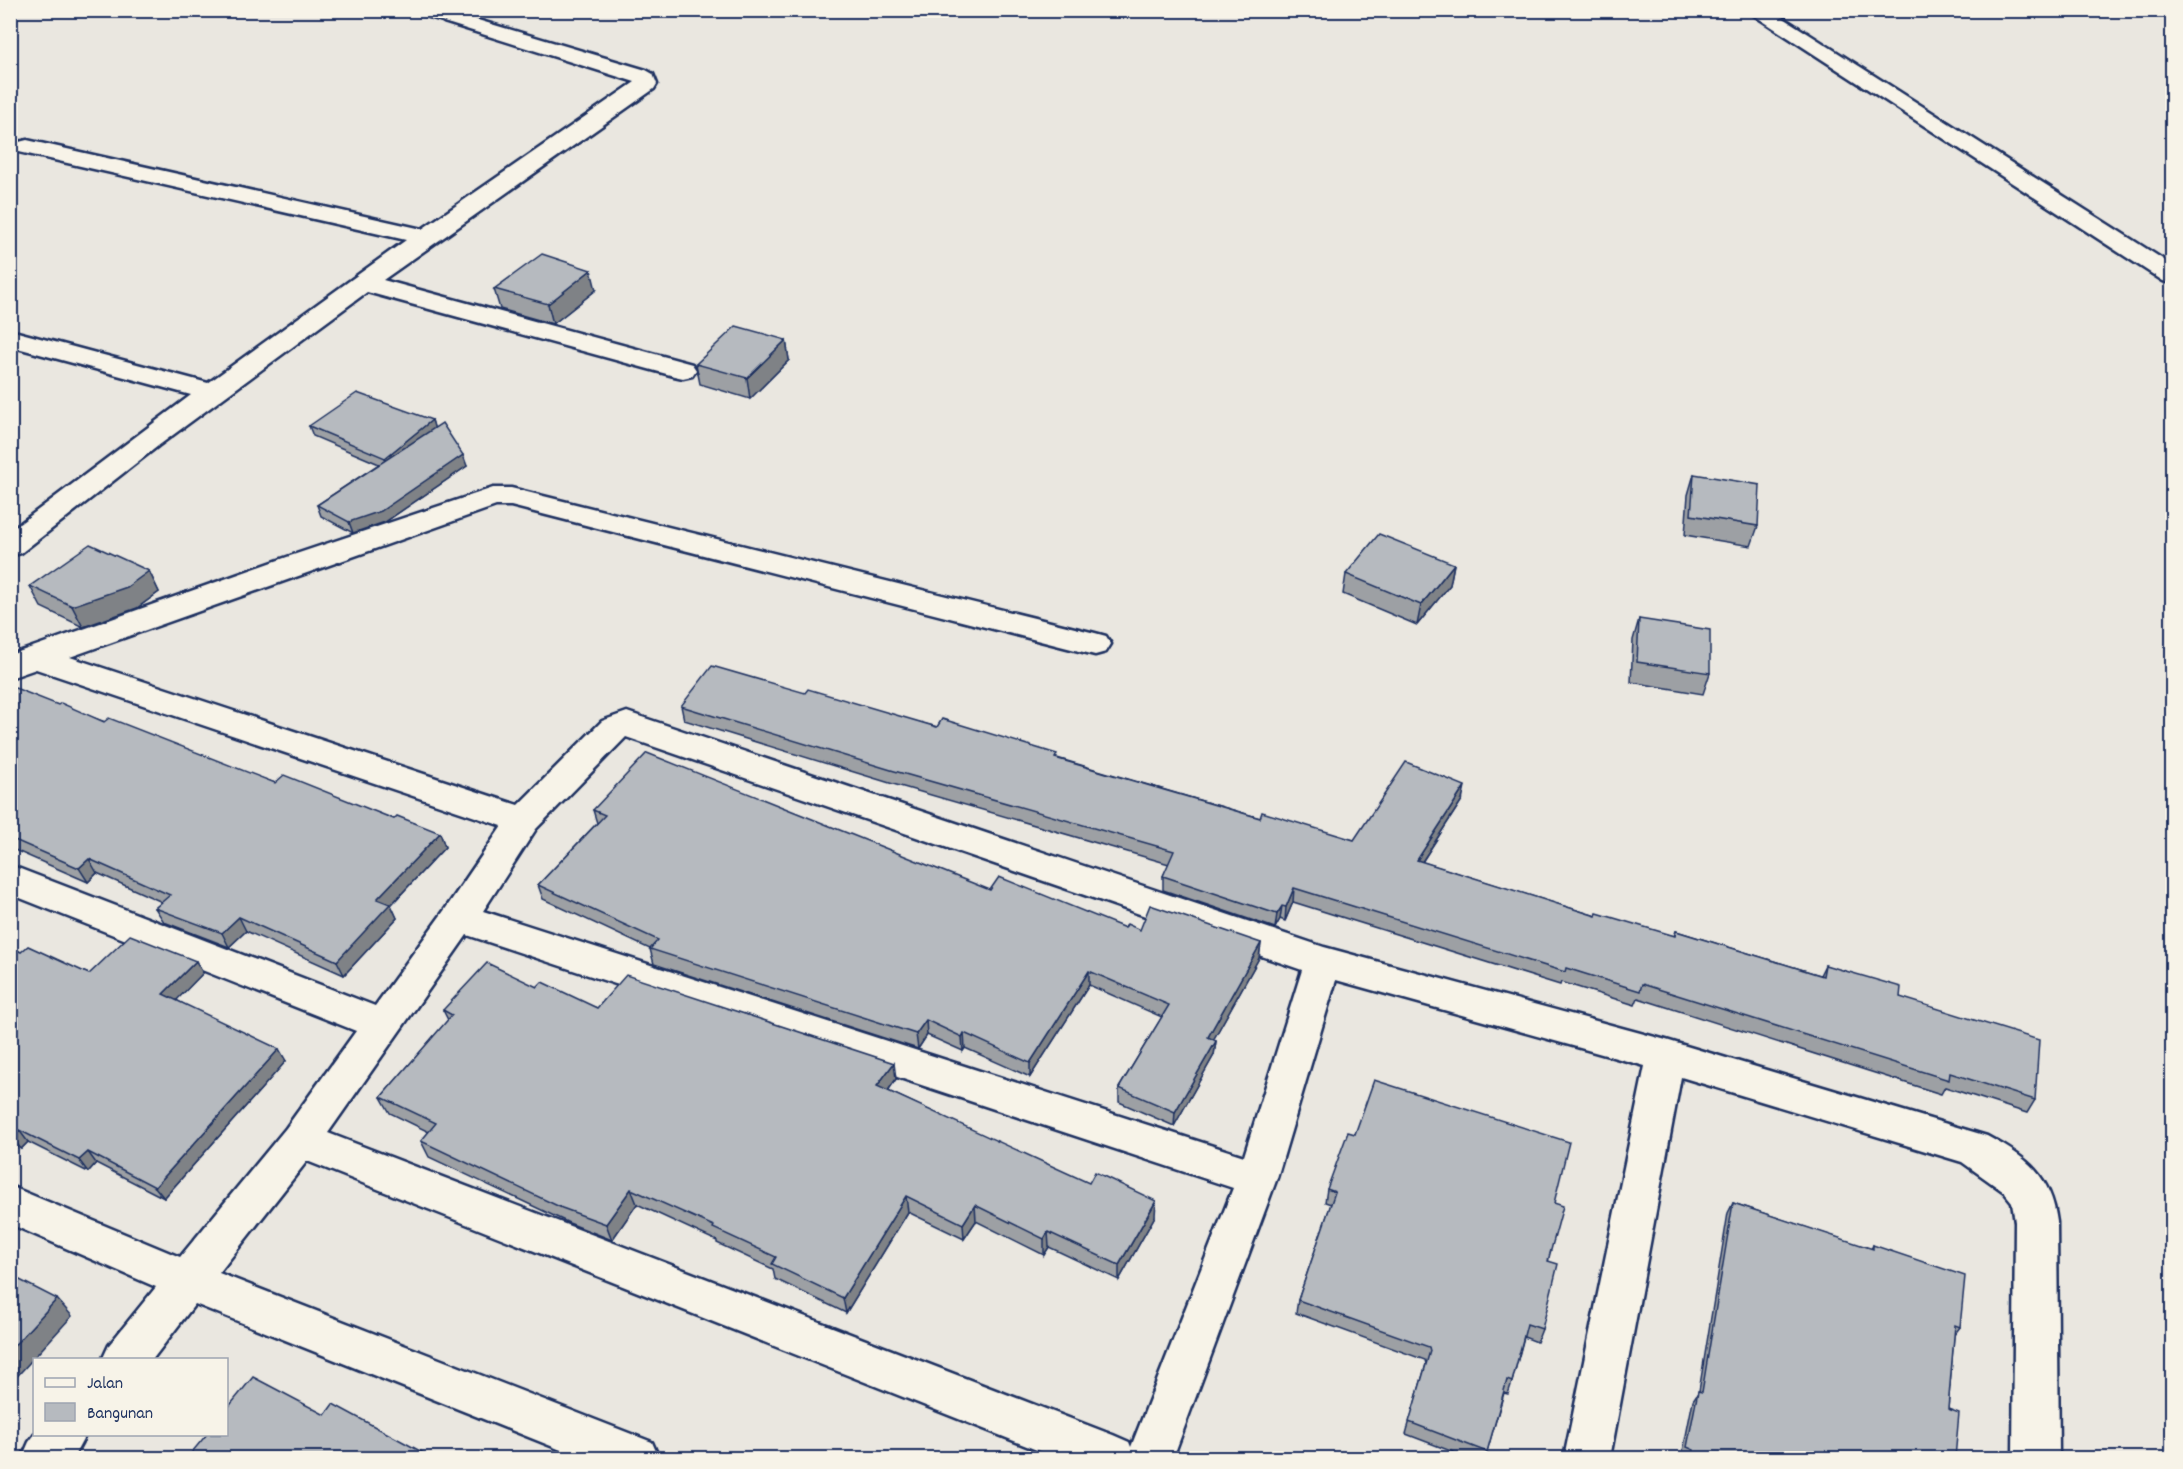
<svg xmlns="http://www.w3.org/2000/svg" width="2183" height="1469" font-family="Dekko,sans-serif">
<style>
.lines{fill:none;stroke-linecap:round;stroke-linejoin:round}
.lane-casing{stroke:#1b2f5e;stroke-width:4}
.street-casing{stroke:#1b2f5e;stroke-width:5}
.lane{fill:#f7f3e8;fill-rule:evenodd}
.street{fill:#f7f3e8;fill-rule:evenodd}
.wall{fill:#9da0a4;stroke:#1b2f5e;stroke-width:1.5}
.shaded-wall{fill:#7f8286;stroke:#1b2f5e;stroke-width:1.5}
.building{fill:#b6babf;stroke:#1b2f5e;stroke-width:1.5}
</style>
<rect width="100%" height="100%" fill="#eae7e0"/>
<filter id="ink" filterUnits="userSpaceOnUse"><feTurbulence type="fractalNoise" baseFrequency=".0167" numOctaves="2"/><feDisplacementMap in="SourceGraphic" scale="12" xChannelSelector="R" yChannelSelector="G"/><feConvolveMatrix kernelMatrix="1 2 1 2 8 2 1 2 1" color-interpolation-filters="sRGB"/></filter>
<g filter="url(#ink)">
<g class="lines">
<defs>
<path id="lane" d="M416,10C429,10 451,6 460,18L458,22L451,24L418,14Z"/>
<g id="street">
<path d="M1746,10H1771L2172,265V283L2163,281Z"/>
<path d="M451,12L646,70L653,74L657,84L654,89L383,280L692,364L696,370L692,376L683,378L674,376L367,292L158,446L21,553L10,556V531L191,395L10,346V330L208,383L406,240L19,152L16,147L19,142L27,140L422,229L635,82L444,22L441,18L444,14Z"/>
<path d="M493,488H511L1095,633L1106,636L1111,644L1106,652L1095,655L511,506H496L70,657L518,805L602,721L627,712L1324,947L1666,1040L1987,1136C2026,1157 2051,1175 2057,1222L2059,1458H2013L2015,1222L2012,1202L2004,1192L1962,1162L1681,1077L1610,1458H1564L1645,1066L1336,980L1277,1178L1173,1458H1057L307,1161L219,1273L652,1442L659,1458H581L195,1304L152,1360H102L109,1345L156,1287L10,1224V1186L180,1257L286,1128L356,1031L10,894V865L375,1006L446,908L502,826L36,669L10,678V655L287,557ZM626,737L1302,970L1244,1156L483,911L536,829ZM467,935L1233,1188L1131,1447L1129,1442L1113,1435L328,1133Z"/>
<path d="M35,1434H86L73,1458H22L29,1442Z"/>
</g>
</defs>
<use href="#lane" class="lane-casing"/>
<use href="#street" class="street-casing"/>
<use href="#lane" class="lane"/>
<use href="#street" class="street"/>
</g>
<g class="wall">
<path d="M494,289L596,290L553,324L500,309Z"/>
<path d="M786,340L789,360L750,399L700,384L696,364Z"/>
<path d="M432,420L434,428L467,466L385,522L353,533L321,516L317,505L379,464L313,436L309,426Z"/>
<path d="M1694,474L1758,526L1751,546L1685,535L1688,495Z"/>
<path d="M1454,564L1450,585L1417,625L1343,594L1346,574Z"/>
<path d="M149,571L159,592L137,608L83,627L41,607L30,586Z"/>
<path d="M1639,619L1710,673L1703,694L1631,682L1633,640Z"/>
<path d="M10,691L58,705L275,783L440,833L445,847L391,905L397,918L344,975L246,931L229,947L164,922L155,908L162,902L97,873L88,882L10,848Z"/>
<path d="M805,693L937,727L1057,758L1260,818L1354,840L1462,800L1422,862L1596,916L1674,936L1676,931L1820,975L1825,965L1900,997L2035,1100L2027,1113L1945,1087L1941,1094L1638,998L1635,1005L1561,982L1560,985L1293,902L1285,921L1280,919L1275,928L1163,890V876L1169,864L893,784L684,720L681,706Z"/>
<path d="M593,810L990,890L1125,928L1261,943L1259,958L1213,1040L1216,1041L1214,1055L1174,1126L1119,1102V1088L1162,1017L1089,985L1030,1077L965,1048L963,1051L927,1035L918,1049L654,964L650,949L543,899L538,885L597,823Z"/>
<path d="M10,947L21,952L89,974L203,973L176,1000L286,1061L164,1198L96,1163L88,1172L28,1142L21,1149L10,1144Z"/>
<path d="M537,987L597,1008L896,1079L888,1091L1155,1216L1119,1280L1049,1247L1044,1255L976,1221L964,1239L908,1212L846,1313L775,1279L773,1269L717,1243V1241L637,1204L612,1240L569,1223L429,1157L421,1141L429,1132L390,1113L381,1097L448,1020L443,1010Z"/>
<path d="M1327,1189L1554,1203L1542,1329L1537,1342L1524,1337L1512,1382L1508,1394L1504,1393L1485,1458H1469L1406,1434L1426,1364L1425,1360L1296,1313L1298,1300L1331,1204L1325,1202Z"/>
<path d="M1733,1203L1871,1249L1873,1245L1960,1327L1954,1335L1948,1409L1955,1458H1689L1682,1456L1693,1400L1699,1391L1728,1213Z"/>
</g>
<g class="shaded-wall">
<path d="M591,270L596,290L553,324L548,304Z"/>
<path d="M786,340L789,360L750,399L747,378Z"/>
<path d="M432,420L435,430L389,468L385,458Z"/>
<path d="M463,455L467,466L385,522L353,533L349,522Z"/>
<path d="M1454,564L1450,585L1417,625L1421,605Z"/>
<path d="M149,571L159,592L137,608L83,627L72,606Z"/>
<path d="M1465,786L1462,800L1414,874L1417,860Z"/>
<path d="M440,833L445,847L391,905L397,918L344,975L337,961L377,899Z"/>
<path d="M89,859L97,873L88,882L79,868Z"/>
<path d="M1294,888L1293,902L1285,921L1286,907Z"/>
<path d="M1282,906L1280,919L1275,928L1277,914Z"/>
<path d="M239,917L246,931L229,947L222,933Z"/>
<path d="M1261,943L1259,958L1207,1051L1208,1037Z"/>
<path d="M196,961L203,973L171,1006L163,994Z"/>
<path d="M1089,971V985L1030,1077V1063Z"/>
<path d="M926,1020L927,1035L918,1049L916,1034Z"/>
<path d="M964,1033L965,1048L963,1051L962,1037Z"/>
<path d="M1216,1041L1214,1055L1174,1126L1175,1112Z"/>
<path d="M279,1049L286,1061L164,1198L155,1187Z"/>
<path d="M894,1063L896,1079L880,1102L877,1086Z"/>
<path d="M19,1130L28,1142L21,1149L12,1137Z"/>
<path d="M88,1152L96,1163L88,1172L79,1160Z"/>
<path d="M631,1189L637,1204L612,1240L606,1224Z"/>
<path d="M906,1196L908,1212L846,1313L843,1298Z"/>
<path d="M1156,1201L1155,1216L1119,1280V1265Z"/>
<path d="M975,1205L976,1221L964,1239L963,1224Z"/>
<path d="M1048,1232L1049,1247L1044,1255V1239Z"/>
<path d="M57,1299L72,1316L10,1384V1350Z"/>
</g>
<g class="building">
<path d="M542,254L591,270L548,304L494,289Z"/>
<path d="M736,326L786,340L747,378L696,364Z"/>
<path d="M357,393L432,420L385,458L309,426Z"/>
<path d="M442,423L463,455L381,511L349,522L317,505Z"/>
<path d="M1694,474L1760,485L1758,526L1691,515Z"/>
<path d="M1379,534L1454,564L1421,605L1346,574Z"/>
<path d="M90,544L149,571L127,587L72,606L30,586Z"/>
<path d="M1639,619L1710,630V673L1637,662Z"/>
<path d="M712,666L805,693L808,689L937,727L942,719L1057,754L1055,758L1260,818L1262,812L1354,840L1406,762L1465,786L1417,860L1596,916L1597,913L1675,936L1676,931L1823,976L1825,965L1901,987L1900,997L2039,1040L2035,1100L1950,1073L1949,1080L1642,984L1640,991L1566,968L1565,972L1294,888L1286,907L1282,906L1277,914L1163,876L1174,851L891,770L681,706Z"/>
<path d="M15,688L58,705L61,703L104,722L109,718L275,783L284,775L394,819L397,816L440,833L377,899L390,904L337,961L239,917L222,933L155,908L170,895L89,859L79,868L10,838V691Z"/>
<path d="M647,753L990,890L999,877L1125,928L1127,924L1140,930L1150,905L1261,943L1208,1037L1216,1041L1175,1112L1119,1088L1169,1005L1089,971L1030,1063L964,1033L962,1037L926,1020L916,1034L650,949L658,940L538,885L605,815L593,810Z"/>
<path d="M130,935L196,961L163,994L279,1049L155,1187L88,1152L79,1160L19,1130L12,1137H10V947L21,952L28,946L89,974Z"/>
<path d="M487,963L537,987L542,982L597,1008L626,975L894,1063L877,1086L1089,1183L1095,1172L1156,1201L1119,1265L1048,1232L1044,1239L975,1205L963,1224L906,1196L843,1298L772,1264L776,1257L713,1228L714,1226L631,1189L606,1224L562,1208L421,1141L436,1123L381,1097L452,1015L443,1010Z"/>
<path d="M1374,1080L1569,1142L1554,1203L1563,1206L1548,1261L1558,1264L1542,1329L1527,1324L1512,1382L1507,1380L1487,1452L1409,1422L1430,1351L1429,1347L1298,1300L1335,1192L1327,1189L1348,1132L1355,1134Z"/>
<path d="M1733,1203L1873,1249V1245L1965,1276L1960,1327L1955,1325L1948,1409L1959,1413L1955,1458H1693L1694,1450L1687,1447L1698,1391L1702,1392Z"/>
<path d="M10,1275L57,1299L10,1350Z"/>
<path d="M253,1377L325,1415L333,1404L433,1458H187L207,1434H226V1410Z"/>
</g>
</g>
<rect width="2183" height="1469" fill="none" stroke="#f7f3e8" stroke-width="36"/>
<rect x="18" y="18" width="2147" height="1433" fill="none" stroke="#1b2f5e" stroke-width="2" filter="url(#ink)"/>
<rect x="33" y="1358" width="195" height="78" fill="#f7f3e8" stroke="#9fa5b1" stroke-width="1.5"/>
<rect x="45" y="1378" width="30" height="9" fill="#f7f3e8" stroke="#9fa5b1" stroke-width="1.5"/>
<text x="87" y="1388" font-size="18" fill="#1b2f5e">Jalan</text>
<rect x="45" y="1403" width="30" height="18" fill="#b6babf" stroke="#9fa5b1" stroke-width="1.5"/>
<text x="87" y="1418" font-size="18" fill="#1b2f5e">Bangunan</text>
</svg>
